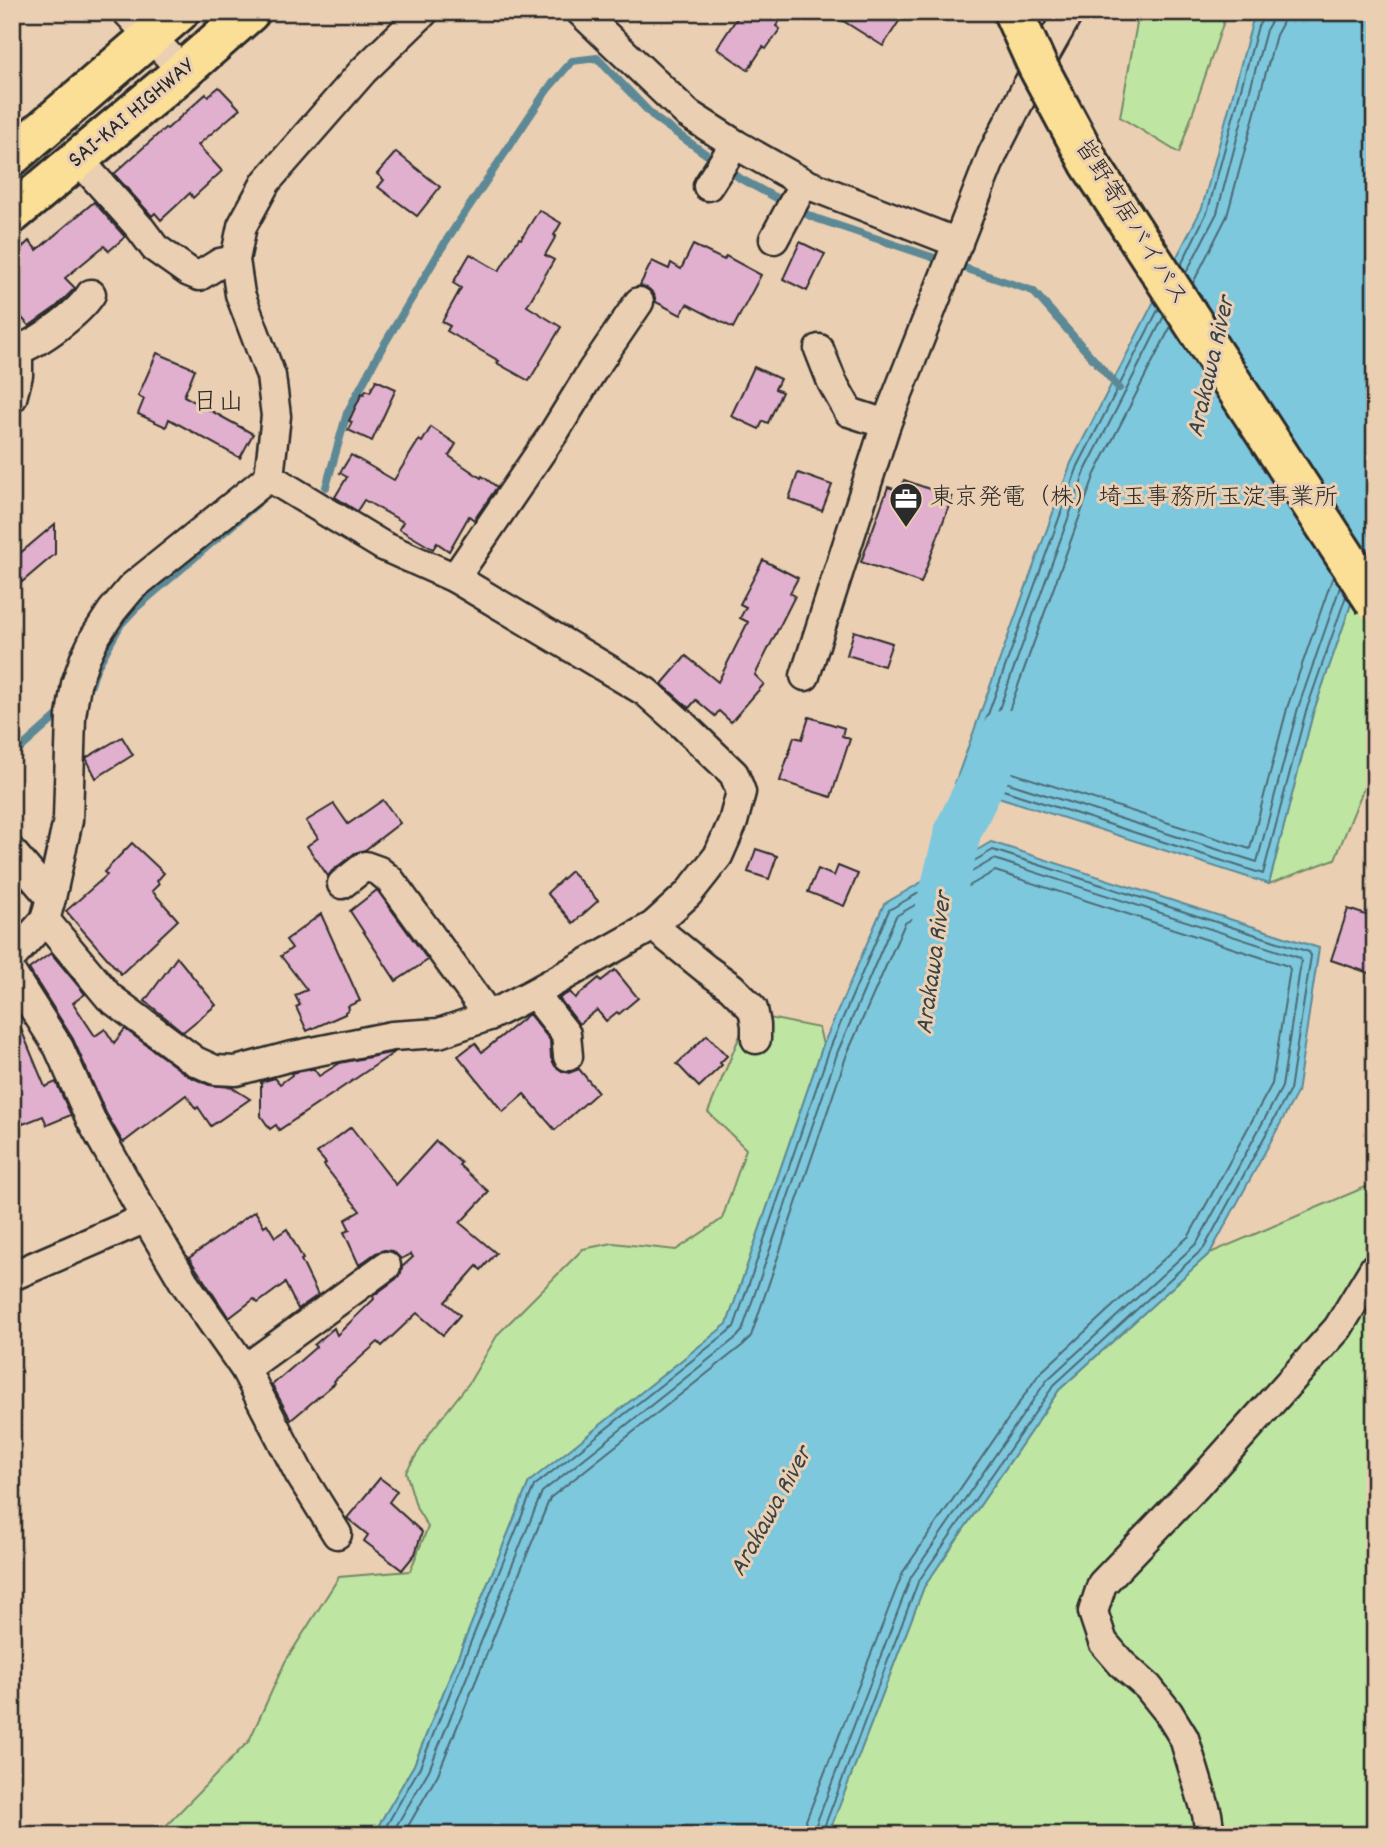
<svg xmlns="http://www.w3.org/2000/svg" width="1387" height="1847" font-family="Dekko,'Klee One',sans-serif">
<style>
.green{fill:#bee6a2;stroke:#748866;stroke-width:2}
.water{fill:#7ec8de;stroke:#5d8996;stroke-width:2}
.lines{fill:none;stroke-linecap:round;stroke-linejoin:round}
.shore{stroke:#4c6a73;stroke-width:2}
.stream{stroke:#5d8996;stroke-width:8}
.river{stroke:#7ec8de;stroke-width:47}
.building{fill:#e1b0ce;stroke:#2b2b2b;stroke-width:2}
.minor-casing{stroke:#2b2b2b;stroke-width:33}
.highway-casing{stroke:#2b2b2b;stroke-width:44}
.minor{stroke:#ebcfb2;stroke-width:28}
.highway{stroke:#fbdf96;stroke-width:38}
.highway-bridge-casing{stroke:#2b2b2b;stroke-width:44;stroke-linecap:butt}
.highway-bridge{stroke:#fbdf96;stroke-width:38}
.labels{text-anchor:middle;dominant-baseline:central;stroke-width:6;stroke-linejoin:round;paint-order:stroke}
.street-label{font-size:24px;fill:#2b2b2b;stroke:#ebcfb2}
.poi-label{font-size:24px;fill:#2b2b2b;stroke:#ebcfb2;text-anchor:start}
.water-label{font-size:26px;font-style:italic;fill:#374346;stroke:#ebcfb2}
.neighbourhood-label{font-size:26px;fill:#2b2b2b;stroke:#ebcfb2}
</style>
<rect width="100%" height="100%" fill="#ebcfb2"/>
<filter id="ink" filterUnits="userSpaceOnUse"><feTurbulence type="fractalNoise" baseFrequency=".0143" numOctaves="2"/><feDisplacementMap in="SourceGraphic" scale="14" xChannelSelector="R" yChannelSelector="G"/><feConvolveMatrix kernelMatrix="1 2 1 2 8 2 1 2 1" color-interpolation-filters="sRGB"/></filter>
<g filter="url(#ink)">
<g class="green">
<path d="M1139,12H1227L1179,153L1120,117Z"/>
<path d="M1375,535V760L1335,859L1269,884L1313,713Z"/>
<path d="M749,1014L819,1028L823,1045L727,1324L529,1482L414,1765L373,1835H157L249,1741L285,1662L339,1577L410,1571L428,1527L417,1509L406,1472L432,1430L469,1383L498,1334L583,1249L613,1243L676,1250L722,1219L746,1149L708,1112Z"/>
<path d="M1375,1183V1835H828L924,1587L1059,1390L1210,1253Z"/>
</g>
<g class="water">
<path d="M1259,12H1375V535L1313,713L1269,884L955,783L1071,463L1202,208L1252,23Z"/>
<path d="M991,842L1319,948L1297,1093L1210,1253L1059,1390L924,1587L828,1835H373L414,1765L529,1482L727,1324L823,1045L884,904Z"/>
</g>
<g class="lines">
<g class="shore">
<path d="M1181,265L1208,210L1258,26L1264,17V12"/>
<path d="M1186,273L1217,213L1266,30L1272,20L1273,12"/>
<path d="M1193,283L1227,216L1276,35L1282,24L1284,12"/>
<path d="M1159,308L1078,466L966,775V778L1263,874L1306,711L1346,596"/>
<path d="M1164,316L1086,469L977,770V773L1257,862L1298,708L1340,587"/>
<path d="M1171,326L1095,474L990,763L991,766L1250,849L1288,705L1333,576"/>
<path d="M381,1835L420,1767L534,1486L734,1327L830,1048L889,910L993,850L1309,952L1311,956L1290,1090L1204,1248L1054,1385L918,1582L823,1830L822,1835"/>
<path d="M391,1835L429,1770L542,1492L737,1337L742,1331L838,1051L896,916L994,859L1300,958L1301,962L1282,1087L1197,1243L1047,1380L911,1577L815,1827L814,1835"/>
<path d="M403,1835L438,1774L550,1498L743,1345L751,1336L847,1054L905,923L995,871L1288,966L1290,969L1272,1084L1189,1236L1039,1374L903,1572L805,1823L803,1835"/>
</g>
<g class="stream">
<path d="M326,487L347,413L379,353L446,241L547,90L572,61L597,58L655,118L741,179L812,217L1033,291L1119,388"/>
<path d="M82,693L91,685L96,669L121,624L136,608L258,503"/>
<path d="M12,756L65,709"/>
</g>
<path class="river" d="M934,929L958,831L1005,733"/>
</g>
<g class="building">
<path d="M741,12H786L776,26L780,29L766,49L763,47L748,70L717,48Z"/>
<path d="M829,12H905L883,46Z"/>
<path d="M219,87L240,109L198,145L222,171L193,198L190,193L161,220L155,213L152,216L114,174L165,128L167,129L206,94L208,96Z"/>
<path d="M396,152L440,187L417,216L378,187L384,180L377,174Z"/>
<path d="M94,202L125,237L109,251L104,246L65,278L75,288L56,307L29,326L22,318L12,327V257L29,241L37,250Z"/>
<path d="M539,210L561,223L554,235L556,236L545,255L554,260L527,306L561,327L529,381L497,363L499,361L447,331L450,326L442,322L461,288L453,283L470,254L499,271L519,238L521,239Z"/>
<path d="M800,242L825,254L807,291L783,279Z"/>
<path d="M693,245L724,260L726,256L761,275L733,328L687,304L681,315L656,302L654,294L649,289L640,285L652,261L669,269L671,263L681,269Z"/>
<path d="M157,353L195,369L184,396L253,434L240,458L169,419L166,427L138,414L144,399L138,396Z"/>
<path d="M754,367L780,379L775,389L782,392L768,423L763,421L759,429L731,416Z"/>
<path d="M376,380L396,389L372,441L348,430L352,422L349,421L362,393L364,394L366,390L370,392Z"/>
<path d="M431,427L456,444L449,456L481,478L482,476L497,487L474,520L469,516L449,551L437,543L433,549L399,529L403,522L364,500L357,511L335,497L347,477L340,473L351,455L394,480L419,440L422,442Z"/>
<path d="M798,473L832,485L822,511L789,499Z"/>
<path d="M904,480L952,497L921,583L861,562L888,487L900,491Z"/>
<path d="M55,524V554L22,582L12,571V560Z"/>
<path d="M763,560L798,578L790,593L795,596L755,675L764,684L731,722L719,711L715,716L696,700L689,708L662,684L686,656L718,682L748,622L740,618L746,607L740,604Z"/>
<path d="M854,631L892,643L884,666L847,655Z"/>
<path d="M809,717L844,728L842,736L850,739L831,797L780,781L794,737L802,739Z"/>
<path d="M122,737L133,755L96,778L86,758Z"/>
<path d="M383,800L400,823L365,850L355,853L332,871L328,876L307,846L318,838L306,821L334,804L348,824Z"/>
<path d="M132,843L164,873L157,881L159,884L152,891L178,920L121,974L66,911L107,875L104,872Z"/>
<path d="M756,849L777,856L769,879L748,872Z"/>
<path d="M838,866L858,874L844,906L808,892L818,869L834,876Z"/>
<path d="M571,871L598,901L573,923L547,893Z"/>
<path d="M377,890L428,960L396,981L350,911Z"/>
<path d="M1348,909L1375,918V975L1331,960Z"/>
<path d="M321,914L360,1001L348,1006L349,1009L345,1012V1014L307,1031L296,1007L300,1005L295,995L307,990L281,956L292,948L286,940Z"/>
<path d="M51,953L85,994L73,1003L95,1036L105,1029L114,1043L125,1029L188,1076L209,1085L231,1087L250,1099L211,1126L198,1107L196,1109L186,1095L124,1142L122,1141L106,1113L73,1039L29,969Z"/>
<path d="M177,957L216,1005L183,1032L145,1001Z"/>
<path d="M615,970L638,998L619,1014L617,1012L606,1021L597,1010L579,1024L559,998L570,992L575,998L599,978L601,981Z"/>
<path d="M13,1010L45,1087L56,1082L71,1115L47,1125L43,1116L23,1124L20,1118L12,1122Z"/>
<path d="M529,1014L550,1040L551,1058L555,1066L562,1071L569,1073L579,1069L598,1092L555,1130L524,1094L503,1112L458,1056L475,1043L482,1052Z"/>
<path d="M707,1035L727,1056L720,1063L722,1065L699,1087L677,1064Z"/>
<path d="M395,1052L279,1130L276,1125L270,1129L261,1116V1082L275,1078L280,1084L292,1075L291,1073L314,1069L319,1076L340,1063Z"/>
<path d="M351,1127L396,1185L436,1141L461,1163L459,1165L489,1192L460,1223L496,1253L481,1270L477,1266L445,1302L460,1315L443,1335L417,1313L382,1346L378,1342L334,1381L335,1383L291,1420L272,1385L316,1347L314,1345L334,1328L337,1335L374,1299L373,1296L396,1279L401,1273L402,1267L413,1257L411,1254L401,1259L393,1251L384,1250L376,1253L359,1265L344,1232L350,1230L345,1220L360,1211L324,1165L326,1163L317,1153Z"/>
<path d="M255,1211L264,1226L267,1224L275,1237L287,1229L303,1259L301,1260L318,1295L298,1309L285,1283L258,1303L254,1299L229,1318L189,1258Z"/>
<path d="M380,1478L397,1491L389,1502L422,1532L415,1554L402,1570L364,1541L368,1535L347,1518Z"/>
</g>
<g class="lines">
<defs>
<g id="minor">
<path d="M127,12L183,71"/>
<path d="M581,12L688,114L735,144L804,183L958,243"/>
<path d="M78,159L140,228L155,248L189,272L199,276L220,263L235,260"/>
<path d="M708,186L735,144"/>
<path d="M774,239L804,183"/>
<path d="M819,349L832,382L849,412L886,424"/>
<path d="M12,351C35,347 79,313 91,294"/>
<path d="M12,398L18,375V350"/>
<path d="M269,477L383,546L455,578L555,431L592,371L639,302"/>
<path d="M805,676L886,424L993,153L1026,88L1069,12"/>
<path d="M12,852L51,898"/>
<path d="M342,884L365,866L379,871L390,880L489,1016"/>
<path d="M45,920L109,997L195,1061L215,1070L236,1071L288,1057L392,1036L439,1033L489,1016L534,993L653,926L688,894L718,856L733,822L741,792L734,774L682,724L646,692L455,578"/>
<path d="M653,926L706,969L731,987L753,1009L756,1025V1039"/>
<path d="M12,957L45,920L51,898L68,820L71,716L76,684L85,658L95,637L112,611L132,587L269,477L276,416L271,376L240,294L235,260L242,226L266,182L363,71L424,12"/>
<path d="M12,974L59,1048L91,1120L146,1218L184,1282L245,1369L299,1473L337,1534"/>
<path d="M534,993L566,1034L568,1056"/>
<path d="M12,1276L146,1218"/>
<path d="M245,1369L386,1266"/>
<path d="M1210,1835L1207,1814L1184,1738L1168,1712L1148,1687L1122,1664L1103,1642L1093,1612L1102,1584L1197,1485L1338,1328L1375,1267"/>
</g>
<g id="highway">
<path d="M12,156L179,12"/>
<path d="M12,214L183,71L250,12"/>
</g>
</defs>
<use href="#minor" class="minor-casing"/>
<use href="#highway" class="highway-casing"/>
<use href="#minor" class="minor"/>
<use href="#highway" class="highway"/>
<defs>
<path id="highway-bridge" d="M1013,12L1037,65L1090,164L1375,602"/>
</defs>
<use href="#highway-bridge" class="highway-bridge-casing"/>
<use href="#highway-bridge" class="highway-bridge"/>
</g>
</g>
<defs>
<symbol id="office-pin" viewBox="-11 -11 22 30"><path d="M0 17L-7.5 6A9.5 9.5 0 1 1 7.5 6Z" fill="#2b2b2b" stroke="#ebcfb2"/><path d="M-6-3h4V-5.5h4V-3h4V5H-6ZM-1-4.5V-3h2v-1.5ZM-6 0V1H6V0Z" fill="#fff"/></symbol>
</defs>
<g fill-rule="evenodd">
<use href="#office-pin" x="887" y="480" width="38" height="52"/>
</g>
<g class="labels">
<g class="street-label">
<text transform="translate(132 114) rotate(-40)">SAI-KAI HIGHWAY</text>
<text transform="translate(1130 223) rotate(58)">皆野寄居バイパス</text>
</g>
<g class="poi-label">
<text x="930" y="499">東京発電（株）埼玉事務所玉淀事業所</text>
</g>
<g class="water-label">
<text transform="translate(1212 367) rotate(-77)">Arakawa River</text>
<text transform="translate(935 963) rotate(-82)">Arakawa River</text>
<text transform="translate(772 1512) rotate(-61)">Arakawa River</text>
</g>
<g class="neighbourhood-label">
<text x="218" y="403">日山</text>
</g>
</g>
<rect width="1387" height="1847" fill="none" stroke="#ebcfb2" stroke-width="42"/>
<rect x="21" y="21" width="1345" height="1805" fill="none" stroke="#2b2b2b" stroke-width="2.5" filter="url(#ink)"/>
</svg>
